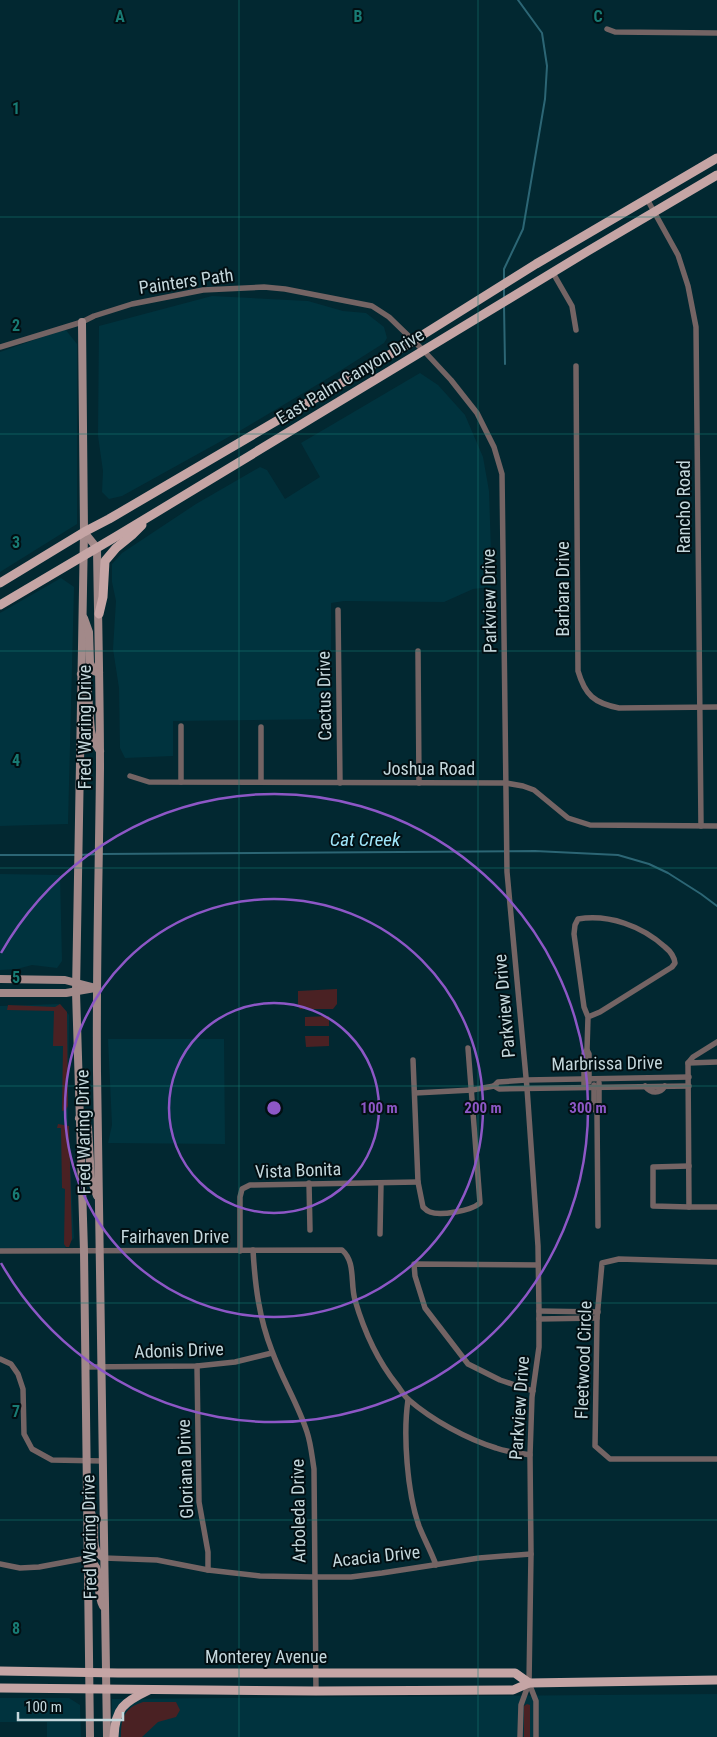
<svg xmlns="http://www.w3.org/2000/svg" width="717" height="1737" font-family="'Roboto Condensed',sans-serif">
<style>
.built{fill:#00333e}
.green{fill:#4a2123}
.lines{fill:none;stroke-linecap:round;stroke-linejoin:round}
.stream{stroke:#2c6675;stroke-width:2}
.street{stroke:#746464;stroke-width:5.5}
.secondary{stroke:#a28989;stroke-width:8}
.primary{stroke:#c5a5a5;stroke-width:9}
.grid{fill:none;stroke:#187b74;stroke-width:1;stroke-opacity:0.55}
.ring{fill:none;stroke:#8d57c6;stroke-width:2.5}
.labels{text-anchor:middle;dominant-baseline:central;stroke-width:4;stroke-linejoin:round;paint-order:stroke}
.street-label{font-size:18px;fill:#c4d7dc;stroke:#020f13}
.water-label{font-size:19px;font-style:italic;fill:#9fe5f9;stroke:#020f13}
.grid-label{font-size:16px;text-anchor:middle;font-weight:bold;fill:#187b74;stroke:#020f13;stroke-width:4;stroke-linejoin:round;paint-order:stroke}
.centre{fill:#8d57c6;stroke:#020f13;stroke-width:2.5}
.ring-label{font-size:15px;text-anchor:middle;font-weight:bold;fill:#8d57c6;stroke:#020f13;stroke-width:4;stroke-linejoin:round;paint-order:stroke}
</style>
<rect width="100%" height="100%" fill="#022831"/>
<g class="built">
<path d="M212,296L308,301L343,311L366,313L384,327L387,338L384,343L335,374L243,429L122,496L109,499L102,492L103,471L98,436L99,326Z"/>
<path d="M65,329L77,344V524L0,572V352Z"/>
<path d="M420,373L438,385L465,415L483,457L489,491L492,581L491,587L473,589L444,602L344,601L331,603V719L173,721V756L125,758L120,748L119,688L113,649L116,601L112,582V564L122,553L196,504L260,467L267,470L285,499L320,477L301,443Z"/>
<path d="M61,578L74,587L68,824L0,826V613Z"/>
<path d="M0,874L60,875L62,961L57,968L32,965L17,969L0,970Z"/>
<path d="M60,1004L69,1015L68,1125L74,1238L64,1249L0,1250V1006Z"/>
<path d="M108,1039H224L225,1144L108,1143L112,1125Z"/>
<path d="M717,1694V1737H112V1699Z"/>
<path d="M0,1698H69L80,1705L81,1737H47V1722H0Z"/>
</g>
<g class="green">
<path d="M337,989V1004L333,1009H300L298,1006V991Z"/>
<path d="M60,1004L67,1012L68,1106L66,1110L62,1111L63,1046H53L54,1011L7,1010L8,1005L55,1007Z"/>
<path d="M329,1016V1026H305V1017Z"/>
<path d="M305,1036H329V1046L306,1047Z"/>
<path d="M58,1124L69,1126L72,1239L69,1247H66L64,1244L65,1189L62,1188L61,1128H57Z"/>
<path d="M143,1702H176L180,1710L176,1717L158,1722L142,1737H121C121,1718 124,1708 143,1702Z"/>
<path d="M527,1704L530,1705V1737H524V1706Z"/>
</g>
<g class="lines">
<g class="stream">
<path d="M504,280V269L523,229L545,99L547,66L542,33L518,0"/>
<path d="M504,288V298"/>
<path d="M504,305L505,364"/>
<path d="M102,854L535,851L618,855L649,864L668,873L701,894L717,906"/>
<path d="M0,855H75"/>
<path d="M80,855L98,854"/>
</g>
<g class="street">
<path d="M607,29L615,32L717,33"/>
<path d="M647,199L678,255L688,286L696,327L701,826"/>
<path d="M553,273L572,306L576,330"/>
<path d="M0,347L82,322L94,316L132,304L203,290L264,287L285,289L372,306L389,317L424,351L451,380L477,413L494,447L502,474L507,872L527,1088L538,1246L539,1311V1347L532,1397L530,1455L531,1554L529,1683L521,1705L520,1737"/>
<path d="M576,366L578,671C585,695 594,703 619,708L717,707"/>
<path d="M338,610L340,783"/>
<path d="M418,651L419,783"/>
<path d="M181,726V782"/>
<path d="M261,727V781"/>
<path d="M130,776L149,782L506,783L523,786L534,790L568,818L590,825L717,826"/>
<path d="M717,1042L693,1057L688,1063L689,1207H717"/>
<path d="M587,1050L589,1054V1082"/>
<path d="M413,1060L418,1182L423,1207C425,1209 427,1211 430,1212C440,1216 471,1211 480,1203L468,1048"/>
<path d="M688,1063L717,1062"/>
<path d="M594,1085V1109L597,1112"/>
<path d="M494,1086L499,1089L689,1086"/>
<path d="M645,1086C651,1094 660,1094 665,1086"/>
<path d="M584,1087V1054L587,1050L588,1017L600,1012L672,967L675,963C674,955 670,951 665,947C642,926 609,914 578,919L575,925L574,934L584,1007L588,1017"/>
<path d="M415,1093L472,1090L494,1086L498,1082L526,1080L689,1077"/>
<path d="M689,1166L653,1167V1206L689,1207"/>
<path d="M309,1183L310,1230"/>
<path d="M598,1226L597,1112L599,1108V1083"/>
<path d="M380,1234L381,1183"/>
<path d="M253,1250C255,1285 259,1318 272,1351C282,1379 298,1404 307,1432C311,1444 312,1457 314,1469L316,1691"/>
<path d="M0,1251L342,1250C356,1262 350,1283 355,1300C364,1331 377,1360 397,1385C401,1390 404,1396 409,1400C432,1420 467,1439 496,1448C507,1452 519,1453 530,1455"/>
<path d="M240,1251V1197L242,1189L250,1185L418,1182"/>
<path d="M717,1262L619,1259L602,1263L597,1318L595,1446L610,1459H717"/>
<path d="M539,1311L598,1312"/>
<path d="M539,1319L597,1318"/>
<path d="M0,1359L11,1364L18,1374L23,1389L24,1434L32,1449L52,1460L103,1461"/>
<path d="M197,1366L199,1502L208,1552V1570"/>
<path d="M85,1367L197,1366L235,1362L272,1353"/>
<path d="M533,1391L500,1380L468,1364L425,1308L415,1276L414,1264L538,1265"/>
<path d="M408,1400C403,1434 407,1492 419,1526C424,1539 431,1551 436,1565"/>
<path d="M104,1558L157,1560L208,1570L260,1576L314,1577H351L382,1573L479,1558L531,1554"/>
<path d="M0,1564L20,1568L39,1567L87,1558"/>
<path d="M529,1683L536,1701V1737"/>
</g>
<g class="secondary">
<path d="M82,322L84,532L76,992L84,1251L90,1737"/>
<path d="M84,532L97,548C98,621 100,694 100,768C99,869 96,971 97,1072L107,1737"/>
<path d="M84,618L89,632L90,663L94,671L99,673"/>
<path d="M81,674L87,681L91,731L94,742L100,751"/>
<path d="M0,979L65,980L96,988"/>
<path d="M0,993H66L95,988"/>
<path d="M79,1118L85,1121L88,1127L91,1179L97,1196"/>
<path d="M90,1508C91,1513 93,1518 94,1524C95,1537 91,1551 104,1558"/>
<path d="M87,1558C90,1561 94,1563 96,1567C101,1578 96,1593 103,1606"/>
</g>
<g class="primary">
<path d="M0,583L84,532L109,519L413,341L536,264L717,158"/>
<path d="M0,605L117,536L588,251L717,175"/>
<path d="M99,614L103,597L105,561L116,548L132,535L142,525"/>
<path d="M0,1671L118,1673H515L529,1683"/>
<path d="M0,1688L316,1691L513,1690L529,1683L717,1680"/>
<path d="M114,1737C115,1708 124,1702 149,1690"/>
</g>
</g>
<path class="grid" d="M239,0V1737M478,0V1737M0,217H717M0,434H717M0,651H717M0,868H717M0,1086H717M0,1303H717M0,1520H717"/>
<g class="ring">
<circle cx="274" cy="1108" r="105"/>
<circle cx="274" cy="1108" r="209"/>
<path d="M1 953A314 314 0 1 1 1 1263"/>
</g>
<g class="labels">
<g class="street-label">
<text transform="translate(186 281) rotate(-8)">Painters Path</text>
<text transform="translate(350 376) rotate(-31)">East Palm Canyon Drive</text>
<text transform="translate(683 507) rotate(-90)">Rancho Road</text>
<text transform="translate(562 589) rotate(-90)">Barbara Drive</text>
<text transform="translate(489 601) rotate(-91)">Parkview Drive</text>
<text transform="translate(324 696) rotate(-91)">Cactus Drive</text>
<text transform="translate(84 727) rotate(-90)">Fred Waring Drive</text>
<text x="429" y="768">Joshua Road</text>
<text transform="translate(504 1006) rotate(-95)">Parkview Drive</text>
<text transform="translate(607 1063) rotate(-1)">Marbrissa Drive</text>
<text transform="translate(83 1132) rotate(-91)">Fred Waring Drive</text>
<text transform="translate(298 1170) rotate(-2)">Vista Bonita</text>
<text x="175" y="1236">Fairhaven Drive</text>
<text transform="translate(179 1350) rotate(-2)">Adonis Drive</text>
<text transform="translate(583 1360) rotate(-88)">Fleetwood Circle</text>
<text transform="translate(519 1408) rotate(-86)">Parkview Drive</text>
<text transform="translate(185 1469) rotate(-92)">Gloriana Drive</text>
<text transform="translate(298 1511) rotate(-91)">Arboleda Drive</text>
<text transform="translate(89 1537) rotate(-91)">Fred Waring Drive</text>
<text transform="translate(376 1556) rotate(-6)">Acacia Drive</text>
<text x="266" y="1656">Monterey Avenue</text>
</g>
<g class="water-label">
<text x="365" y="839">Cat Creek</text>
</g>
</g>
<g class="grid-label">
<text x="120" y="22">A</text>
<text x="358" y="22">B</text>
<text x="598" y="22">C</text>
<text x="16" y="114">1</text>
<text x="16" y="331">2</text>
<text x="16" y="548">3</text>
<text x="16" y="766">4</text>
<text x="16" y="983">5</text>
<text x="16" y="1200">6</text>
<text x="16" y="1417">7</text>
<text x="16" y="1634">8</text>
</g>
<circle cx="274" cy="1108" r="8" class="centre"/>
<g class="ring-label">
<text x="379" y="1113">100 m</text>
<text x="483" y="1113">200 m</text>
<text x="588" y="1113">300 m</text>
</g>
<path d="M18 1712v8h105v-8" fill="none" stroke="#c4d7dc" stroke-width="2.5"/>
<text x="25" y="1712" font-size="15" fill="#c4d7dc" stroke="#020f13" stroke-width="4" paint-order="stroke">100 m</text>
</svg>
